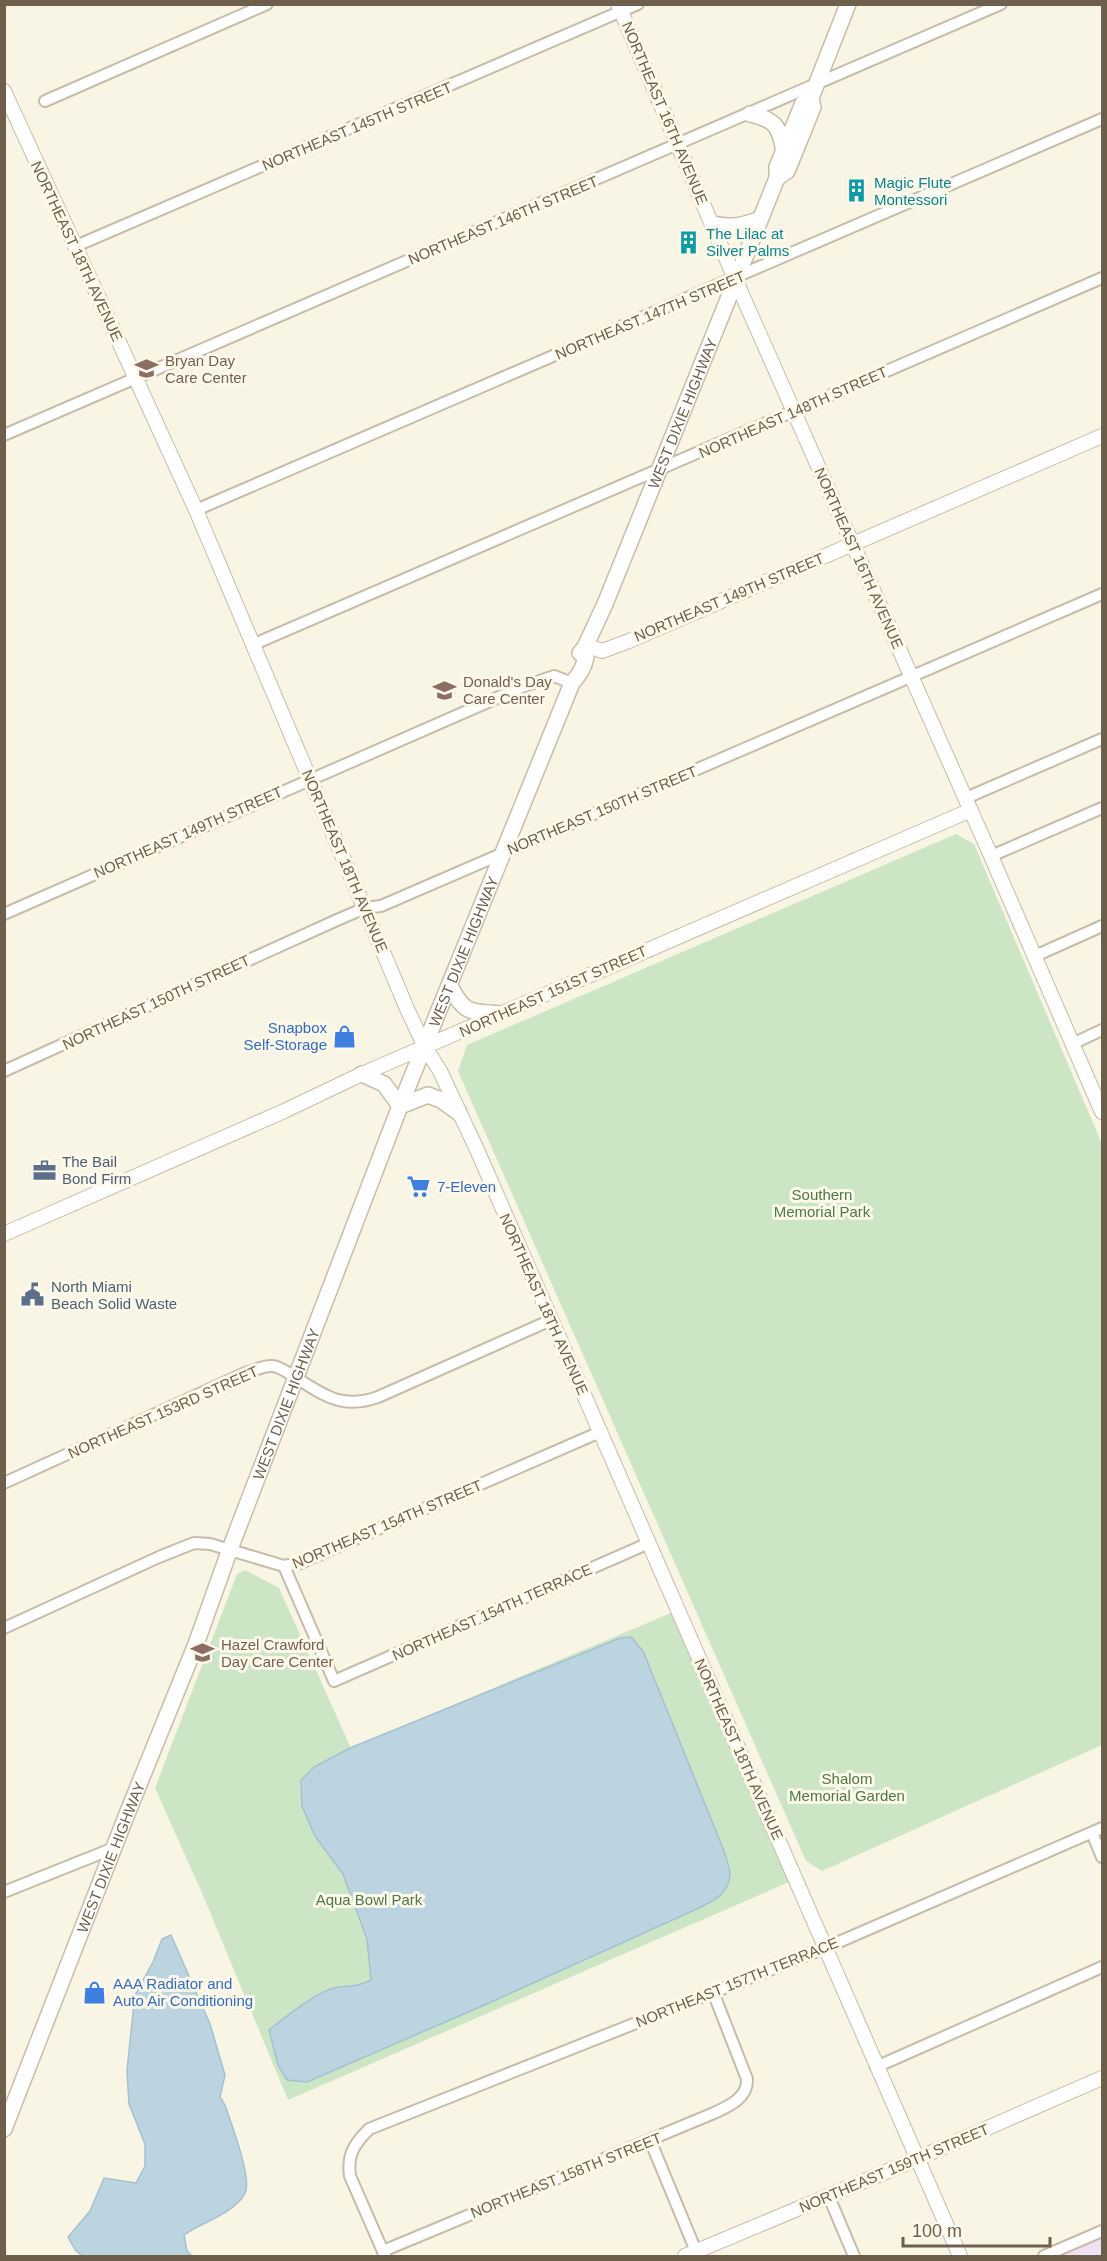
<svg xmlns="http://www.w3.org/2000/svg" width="1107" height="2261" font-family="Helvetica,sans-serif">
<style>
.education{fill:#f2e1f5}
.green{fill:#cce5c5}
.water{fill:#bbd4e0;stroke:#a3c1d1;stroke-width:1.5}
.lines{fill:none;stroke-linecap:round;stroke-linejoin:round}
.minor-casing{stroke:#c6bcaa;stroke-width:14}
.tertiary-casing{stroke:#c6bcaa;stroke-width:16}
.secondary-casing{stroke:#c9bda8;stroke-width:18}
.minor{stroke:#fff;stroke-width:10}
.tertiary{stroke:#fff;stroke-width:14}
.secondary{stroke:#fff;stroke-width:15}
.labels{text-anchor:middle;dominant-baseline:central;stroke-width:6;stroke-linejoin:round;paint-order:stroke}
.street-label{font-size:15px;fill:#6e5f4d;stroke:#fdf9ea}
.culture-label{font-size:15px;fill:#0d838f;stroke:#fdf9ea;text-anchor:start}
.education-label{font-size:15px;fill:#785e54;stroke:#fdf9ea;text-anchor:start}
.shop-label{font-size:15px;fill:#366cbe;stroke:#fdf9ea;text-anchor:start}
.service-label{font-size:15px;fill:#4e5e75;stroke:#fdf9ea;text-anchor:start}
.park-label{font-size:15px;fill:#4f7949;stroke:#fdf9ea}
</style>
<rect width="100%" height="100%" fill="#f9f5e4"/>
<path class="education" d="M1102,2237V2256H1060Z"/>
<g class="green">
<path d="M956,834L974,844L1102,1144V1745L822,1871L806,1861L458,1071L467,1045Z"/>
<path d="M245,1570L279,1588L351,1748L678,1610L796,1879L288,2100L202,1893L155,1788L237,1574Z"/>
</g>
<g class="water">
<path d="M631,1637L643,1651L724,1851C726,1858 730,1868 730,1875C729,1897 705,1905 688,1913L489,2003L307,2082L287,2080L278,2065L269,2030C284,2018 316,1992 334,1988C350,1985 354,1988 371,1980L367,1939L343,1874L315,1836L302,1806L301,1780L314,1767L350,1748L620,1638Z"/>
<path d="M171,1935L210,2024L225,2075L220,2097L225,2105C231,2123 250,2173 246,2190C244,2199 232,2208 224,2213C211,2222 197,2225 184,2235L187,2251L192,2256H83L76,2251L68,2237L90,2211L104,2178L136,2183L145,2166V2144L129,2104L127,2071L131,2032L135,1995L153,1962L162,1939Z"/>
</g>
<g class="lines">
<defs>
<g id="minor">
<path d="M45,101L267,4"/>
<path d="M76,246L638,4"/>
<path d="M4,435L1001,4"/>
<path d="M196,510L1102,119"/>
<path d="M252,645L1102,278"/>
<path d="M966,798L1102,739"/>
<path d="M991,856L1102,808"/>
<path d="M4,914L522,687L554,676L572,683"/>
<path d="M1035,956L1102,926"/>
<path d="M1072,1044L1102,1030"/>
<path d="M4,1071L337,920L365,908L381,906L1102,594"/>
<path d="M4,1483L245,1373C253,1371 264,1365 272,1366C279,1366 287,1372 293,1376C324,1395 341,1410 378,1397L551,1320"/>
<path d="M284,1566L334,1681L649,1543"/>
<path d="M4,1628L159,1557L194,1543L210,1544L284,1566L300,1563L600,1432"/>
<path d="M1092,1833L1102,1857"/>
<path d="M4,1892L114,1848"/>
<path d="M876,2067L1102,1967"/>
<path d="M650,2140L698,2256"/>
<path d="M829,2197L854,2256"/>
<path d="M383,2251L714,2113C729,2106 748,2098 747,2079L713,1992"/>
<path d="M385,2256L350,2176C347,2155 354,2144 369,2129L825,1948L1102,1828"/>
<path d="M1044,2256L1102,2231"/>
</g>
<g id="tertiary">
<path d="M618,4L735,279L991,856L1102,1112"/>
<path d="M4,91L196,510L408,1011L425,1047L440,1071L478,1152L960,2256"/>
<path d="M586,645L602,651L629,641L1102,436"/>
<path d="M4,1234L282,1112L362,1074L971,810"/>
<path d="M685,2256L907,2163L1102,2078"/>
</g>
<g id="secondary">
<path d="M750,114C776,120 779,126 784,151"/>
<path d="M777,178L787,171L801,137L813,107L811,98L848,4"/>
<path d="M713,224C731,228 743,226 760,219"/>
<path id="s1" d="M580,653L585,647L605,604L777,178V167L803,103L811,98"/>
<path d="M450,986C465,1015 470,1011 500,1014"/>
<path d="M362,1074L384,1084L400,1106"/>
<path d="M400,1106L428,1095L441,1100L459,1113"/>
<path id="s2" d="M4,2129L127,1814L196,1644L230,1549L400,1106L572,683C581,673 589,661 585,647"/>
</g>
</defs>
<use href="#minor" class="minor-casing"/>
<use href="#tertiary" class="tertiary-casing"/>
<use href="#secondary" class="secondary-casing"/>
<use href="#minor" class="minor"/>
<use href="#tertiary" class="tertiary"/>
<use href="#secondary" class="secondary"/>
</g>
<defs>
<symbol id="building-bare" viewBox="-9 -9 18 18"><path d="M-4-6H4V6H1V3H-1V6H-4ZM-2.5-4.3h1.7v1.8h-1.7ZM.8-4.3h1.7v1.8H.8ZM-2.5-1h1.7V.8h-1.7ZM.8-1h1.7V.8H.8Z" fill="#0f9aa8" stroke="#fdf9ea" stroke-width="2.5" paint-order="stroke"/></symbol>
<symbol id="school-bare" viewBox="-9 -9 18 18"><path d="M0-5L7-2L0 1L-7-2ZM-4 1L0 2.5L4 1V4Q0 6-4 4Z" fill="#8d6e63" stroke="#fdf9ea" stroke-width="2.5" paint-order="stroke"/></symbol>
<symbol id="shop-bare" viewBox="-9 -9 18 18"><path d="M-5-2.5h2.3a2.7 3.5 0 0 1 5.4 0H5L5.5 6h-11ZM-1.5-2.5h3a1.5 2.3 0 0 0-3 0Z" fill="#3f7fe0" stroke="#fdf9ea" stroke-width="2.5" paint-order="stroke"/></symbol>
<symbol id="office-bare" viewBox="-9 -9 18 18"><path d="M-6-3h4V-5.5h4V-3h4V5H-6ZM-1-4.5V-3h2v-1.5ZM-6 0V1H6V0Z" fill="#5c6f8a" stroke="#fdf9ea" stroke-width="2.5" paint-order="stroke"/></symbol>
<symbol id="supermarket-bare" viewBox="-9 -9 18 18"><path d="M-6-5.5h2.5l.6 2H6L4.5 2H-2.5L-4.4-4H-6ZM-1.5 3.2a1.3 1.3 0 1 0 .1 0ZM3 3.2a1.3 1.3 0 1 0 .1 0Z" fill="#3f7fe0" stroke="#fdf9ea" stroke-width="2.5" paint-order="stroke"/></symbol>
<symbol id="civic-bare" viewBox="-9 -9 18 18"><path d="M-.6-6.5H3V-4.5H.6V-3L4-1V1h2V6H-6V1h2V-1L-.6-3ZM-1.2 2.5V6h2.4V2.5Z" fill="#5c6f8a" stroke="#fdf9ea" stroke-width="2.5" paint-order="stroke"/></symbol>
</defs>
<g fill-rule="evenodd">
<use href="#building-bare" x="840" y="174" width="33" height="33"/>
<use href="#building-bare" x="672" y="226" width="33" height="33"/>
<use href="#school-bare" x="130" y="352" width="33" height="33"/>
<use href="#school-bare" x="428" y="674" width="33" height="33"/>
<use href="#shop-bare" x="328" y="1020" width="33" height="33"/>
<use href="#office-bare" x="28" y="1154" width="33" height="33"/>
<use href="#supermarket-bare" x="402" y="1170" width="33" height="33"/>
<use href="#civic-bare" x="16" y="1278" width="33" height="33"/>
<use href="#school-bare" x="186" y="1636" width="33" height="33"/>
<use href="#shop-bare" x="78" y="1976" width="33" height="33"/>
</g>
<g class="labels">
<g class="street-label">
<text transform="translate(665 113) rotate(67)">NORTHEAST 16TH AVENUE</text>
<text transform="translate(357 126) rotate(-23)">NORTHEAST 145TH STREET</text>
<text transform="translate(503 220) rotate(-23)">NORTHEAST 146TH STREET</text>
<text transform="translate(77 251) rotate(65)">NORTHEAST 18TH AVENUE</text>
<text transform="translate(650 315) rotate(-23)">NORTHEAST 147TH STREET</text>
<text transform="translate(793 412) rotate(-24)">NORTHEAST 148TH STREET</text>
<text stroke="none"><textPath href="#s1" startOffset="261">WEST DIXIE HIGHWAY</textPath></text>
<text transform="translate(859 558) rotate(66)">NORTHEAST 16TH AVENUE</text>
<text transform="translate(729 597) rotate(-23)">NORTHEAST 149TH STREET</text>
<text transform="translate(602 810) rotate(-23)">NORTHEAST 150TH STREET</text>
<text transform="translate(188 832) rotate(-24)">NORTHEAST 149TH STREET</text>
<text transform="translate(345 861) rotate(67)">NORTHEAST 18TH AVENUE</text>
<text stroke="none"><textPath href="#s2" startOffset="1264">WEST DIXIE HIGHWAY</textPath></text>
<text transform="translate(553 991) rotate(-24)">NORTHEAST 151ST STREET</text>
<text transform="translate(156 1002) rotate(-25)">NORTHEAST 150TH STREET</text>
<text transform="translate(544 1304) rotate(66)">NORTHEAST 18TH AVENUE</text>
<text stroke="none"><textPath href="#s2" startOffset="778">WEST DIXIE HIGHWAY</textPath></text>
<text transform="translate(163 1412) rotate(-24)">NORTHEAST 153RD STREET</text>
<text transform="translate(387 1524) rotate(-23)">NORTHEAST 154TH STREET</text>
<text transform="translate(492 1612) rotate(-24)">NORTHEAST 154TH TERRACE</text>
<text transform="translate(739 1749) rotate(66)">NORTHEAST 18TH AVENUE</text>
<text stroke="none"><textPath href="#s2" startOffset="292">WEST DIXIE HIGHWAY</textPath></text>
<text transform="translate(737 1982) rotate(-22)">NORTHEAST 157TH TERRACE</text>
<text transform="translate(894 2168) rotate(-23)">NORTHEAST 159TH STREET</text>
<text transform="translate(566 2175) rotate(-22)">NORTHEAST 158TH STREET</text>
</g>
<g class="culture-label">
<text x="874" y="182">Magic Flute<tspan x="874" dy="17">Montessori</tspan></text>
<text x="706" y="233">The Lilac at<tspan x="706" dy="17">Silver Palms</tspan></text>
</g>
<g class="education-label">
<text x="165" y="360">Bryan Day<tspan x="165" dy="17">Care Center</tspan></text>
<text x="463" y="681">Donald's Day<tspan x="463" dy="17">Care Center</tspan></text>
<text x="221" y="1644">Hazel Crawford<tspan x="221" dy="17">Day Care Center</tspan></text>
</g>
<g class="shop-label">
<text x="327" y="1027" text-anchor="end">Snapbox<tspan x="327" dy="17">Self-Storage</tspan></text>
<text x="437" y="1186">7-Eleven</text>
<text x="113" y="1983">AAA Radiator and<tspan x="113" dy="17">Auto Air Conditioning</tspan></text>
</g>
<g class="service-label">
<text x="62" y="1161">The Bail<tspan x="62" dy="17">Bond Firm</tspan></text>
<text x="51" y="1286">North Miami<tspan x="51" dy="17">Beach Solid Waste</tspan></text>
</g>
<g class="park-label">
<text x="822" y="1194">Southern<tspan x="822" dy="17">Memorial Park</tspan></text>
<text x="847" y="1778">Shalom<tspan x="847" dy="17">Memorial Garden</tspan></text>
<text x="369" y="1899">Aqua Bowl Park</text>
</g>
</g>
<rect width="1107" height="2261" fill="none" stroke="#6e5f4d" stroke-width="12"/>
<path d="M903 2237v9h147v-9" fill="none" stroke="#6e5f4d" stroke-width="3"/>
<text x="912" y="2237" font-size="18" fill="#6e5f4d" stroke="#fdf9ea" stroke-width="4.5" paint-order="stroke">100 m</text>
</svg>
